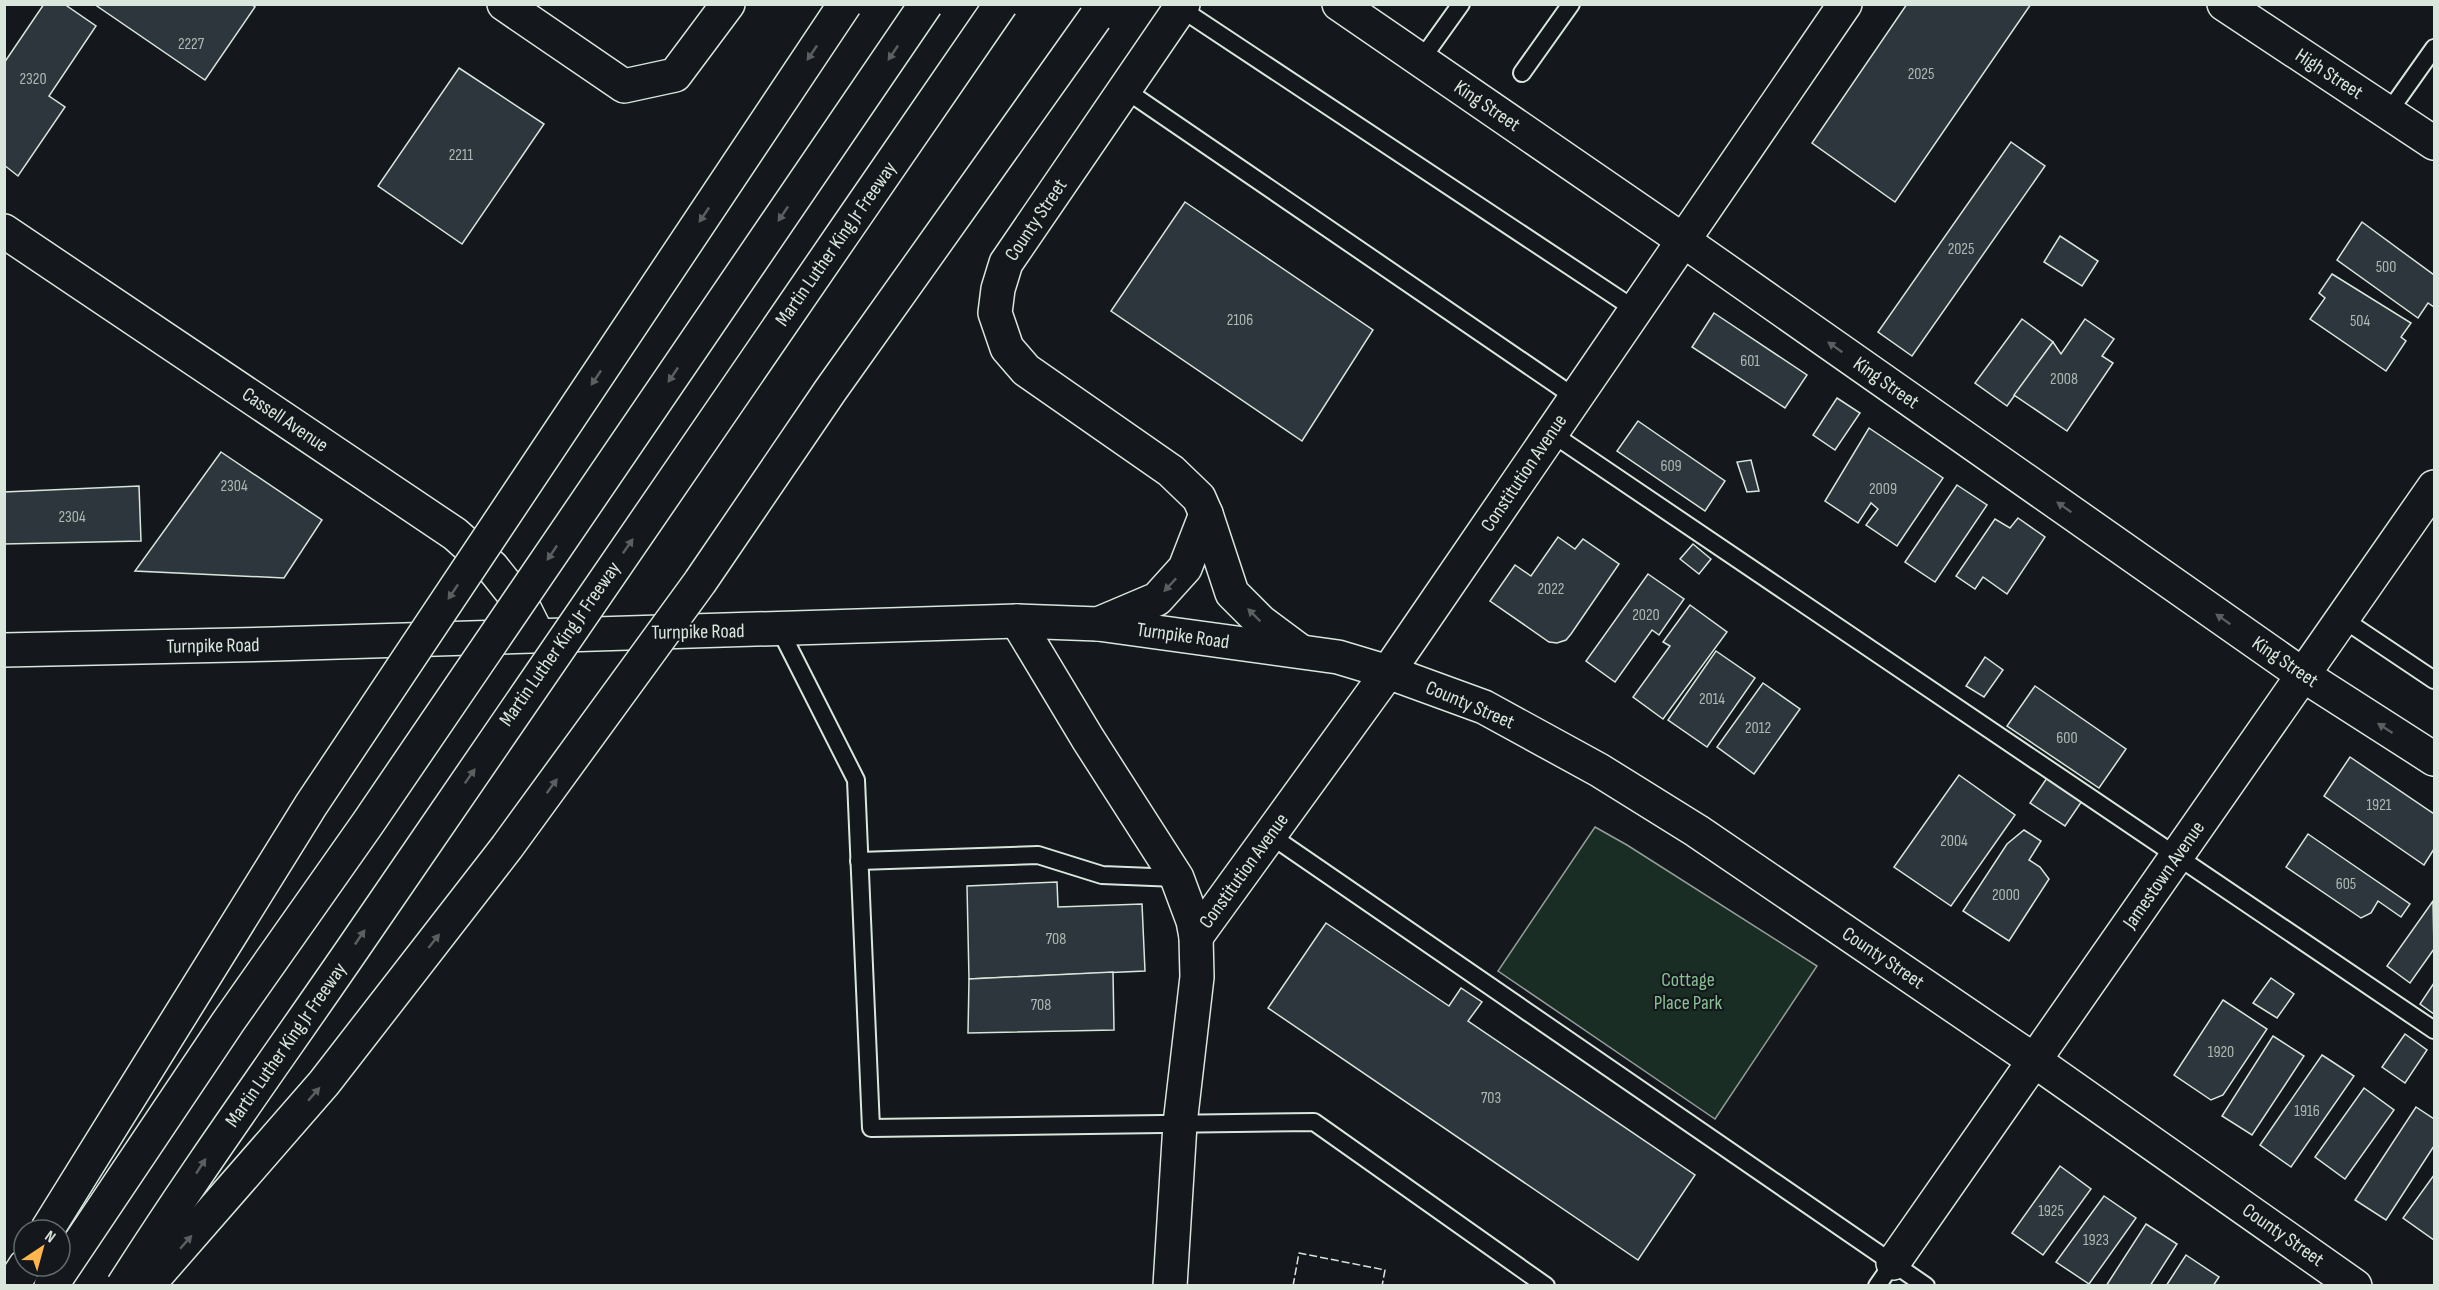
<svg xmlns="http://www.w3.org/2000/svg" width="2439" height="1290" font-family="'Sofia Sans Condensed',sans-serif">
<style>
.green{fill:#1a2d24;stroke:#939e99;stroke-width:1.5}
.building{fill:#2c363c;stroke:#d8e6dc;stroke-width:1.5}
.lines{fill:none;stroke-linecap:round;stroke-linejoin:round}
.service-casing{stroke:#d8e6dc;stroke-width:20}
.minor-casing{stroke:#d8e6dc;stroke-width:36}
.tertiary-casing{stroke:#d8e6dc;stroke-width:36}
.secondary-casing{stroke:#d8e6dc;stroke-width:36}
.motorway-casing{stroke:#d8e6dc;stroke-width:36}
.service{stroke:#14181c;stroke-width:16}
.minor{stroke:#14181c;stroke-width:33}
.tertiary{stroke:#14181c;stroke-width:33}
.secondary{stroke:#14181c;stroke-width:33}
.motorway{stroke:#14181c;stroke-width:33}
.motorway-bridge-casing{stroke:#d8e6dc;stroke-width:36;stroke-linecap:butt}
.motorway-bridge{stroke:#14181c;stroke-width:33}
.fence{stroke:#d8e6dc;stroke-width:1.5;stroke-dasharray:8 3;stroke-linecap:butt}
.oneway{fill:#59605f}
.labels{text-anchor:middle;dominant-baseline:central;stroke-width:4.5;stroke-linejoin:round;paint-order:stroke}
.number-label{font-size:16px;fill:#adbab4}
.street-label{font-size:20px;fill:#d8e6dc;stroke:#14181c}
.park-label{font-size:20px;fill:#8ac095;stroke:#14181c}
</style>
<rect width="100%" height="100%" fill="#14181c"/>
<path class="green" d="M1595,827L1627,845L1817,966L1715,1119L1498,971Z"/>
<g class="building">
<path d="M44,4H64L96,26L49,96L65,107L18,176L4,165V63Z"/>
<path d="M94,4H251L255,7L205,80Z"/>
<path d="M1907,4H2031L1895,202L1812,143Z"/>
<path d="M459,68L544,124L462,244L378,186Z"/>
<path d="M2011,142L2045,166L1912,356L1878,332Z"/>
<path d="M1185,202L1373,330L1302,441L1111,311Z"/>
<path d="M2362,222L2434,275V307L2428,303L2418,318L2337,260Z"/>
<path d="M2060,236L2098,261L2082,286L2044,262Z"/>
<path d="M2332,274L2411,323L2401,337L2406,341L2386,371L2310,319L2325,298L2319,293Z"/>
<path d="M1714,313L1807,375L1785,408L1692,347Z"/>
<path d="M2022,319L2053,342L2007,406L1975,383Z"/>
<path d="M2085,319L2114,339L2102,356L2113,363L2067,431L2014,395L2053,342L2061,354Z"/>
<path d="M1837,398L1860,413L1835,450L1813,435Z"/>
<path d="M1638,421L1725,481L1705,511L1617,451Z"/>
<path d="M1869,428L1943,478L1897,546L1866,525L1878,509L1871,503L1858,523L1825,501Z"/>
<path d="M221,452L322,520L284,578L135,571Z"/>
<path d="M1751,460L1759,491L1747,492L1737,462Z"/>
<path d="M1957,485L1987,505L1935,582L1905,562Z"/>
<path d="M139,486L141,541L4,544V492Z"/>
<path d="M2018,518L2045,537L2007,594L1983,577L1975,589L1956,576L1995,519L2010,528Z"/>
<path d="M1558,537L1575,549L1583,539L1619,564L1571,634L1566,640L1557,643L1549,642L1490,601L1515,565L1531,576Z"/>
<path d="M1693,544L1711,559L1699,574L1680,559Z"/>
<path d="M1648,574L1684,599L1659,635L1652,630L1615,682L1586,661Z"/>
<path d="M1690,605L1727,632L1663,719L1633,697L1670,646L1663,642Z"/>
<path d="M1716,651L1755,678L1707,747L1668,720Z"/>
<path d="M1985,657L2003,670L1984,697L1966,686Z"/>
<path d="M1763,683L1800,709L1754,774L1717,747Z"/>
<path d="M2035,686L2126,749L2099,788L2007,726Z"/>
<path d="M2350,757L2434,814V849L2424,865L2324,796Z"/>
<path d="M1959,775L2015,815L1951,906L1894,867Z"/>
<path d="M2047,778L2082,801L2065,826L2030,803Z"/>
<path d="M2024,830L2041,841L2029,860L2040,867L2049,879L2009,941L1963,911L2007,844Z"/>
<path d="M2308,834L2410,904L2401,917L2378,901L2371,913L2361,918L2286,867Z"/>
<path d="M1057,882L1058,907L1142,904L1145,971L969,979L967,886Z"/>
<path d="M2433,901L2434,949L2410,983L2387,966Z"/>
<path d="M1326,923L1449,1006L1461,988L1482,1002L1468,1021L1695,1175L1638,1260L1268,1008Z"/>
<path d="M1113,972L1114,1030L968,1033L969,979Z"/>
<path d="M2271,978L2294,994L2277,1018L2253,1003Z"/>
<path d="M2434,983V1014L2420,1004Z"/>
<path d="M2223,1000L2267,1029L2223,1095L2211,1100L2174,1075Z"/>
<path d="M2405,1034L2427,1050L2405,1083L2382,1067Z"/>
<path d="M2273,1036L2304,1056L2252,1135L2222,1116Z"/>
<path d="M2322,1055L2354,1076L2291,1167L2260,1145Z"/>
<path d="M2364,1088L2394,1110L2345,1179L2315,1157Z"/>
<path d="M2416,1107L2434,1119V1146L2386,1220L2355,1200Z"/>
<path d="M2060,1166L2091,1189L2043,1255L2012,1233Z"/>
<path d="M2434,1175V1240L2403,1218Z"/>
<path d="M2104,1196L2136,1218L2089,1284L2056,1262Z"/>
<path d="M2146,1224L2177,1244L2150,1286H2106Z"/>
<path d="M2186,1255L2219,1277L2213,1286H2166Z"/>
</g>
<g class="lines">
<defs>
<g id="service">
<path d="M1180,8L1636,310"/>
<path d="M1421,60L1461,4"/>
<path d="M1522,73L1571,4"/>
<path d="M1124,89L1576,398"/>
<path d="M2388,113L2434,48"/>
<path d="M1551,433L2434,1030"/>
<path d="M2343,619L2434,680"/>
<path d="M780,630L856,780L871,1128L1314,1122L1546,1286"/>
<path d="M1270,835L1926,1286"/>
<path d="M859,861L1038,855L1102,875L1177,878"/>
<path d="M1877,1286L1893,1263"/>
</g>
<g id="minor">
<path d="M504,4L624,86L675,75L728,4"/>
<path d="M1183,4L1006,263L998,289L995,313L1007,348L1026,370L1171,471L1199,498L1206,514"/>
<path d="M1339,4L1684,241L2303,675L2434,759"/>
<path d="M4,231L455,534L492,567L523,606L538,636"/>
<path d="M1017,621L1088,739L1177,878L1193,921L1196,937L1197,977L1180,1124L1170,1286"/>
<path d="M1098,624L1157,599L1185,568L1206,514L1232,593L1261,622L1300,651"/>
<path d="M1196,937L1388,672"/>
<path d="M1893,1263L2434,487"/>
</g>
<g id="tertiary">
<path d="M4,650L274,644L1017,621L1098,624L1338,657L1388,672L1484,707L1599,770L1697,831L2035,1061L2355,1286"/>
<path d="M1388,672L1845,4"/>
</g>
<path id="secondary" d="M2224,4L2434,143"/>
<path id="motorway" d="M12,1286L25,1266"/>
</defs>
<use href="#service" class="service-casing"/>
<use href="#minor" class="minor-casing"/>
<use href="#tertiary" class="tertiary-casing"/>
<use href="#secondary" class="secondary-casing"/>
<use href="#motorway" class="motorway-casing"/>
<use href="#service" class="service"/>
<use href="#minor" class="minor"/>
<use href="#tertiary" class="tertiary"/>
<use href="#secondary" class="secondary"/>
<use href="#motorway" class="motorway"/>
<defs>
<g id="motorway-bridge">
<path d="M47,1230L311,805L845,4"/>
<path d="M51,1286L228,1022L368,823L926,4"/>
<path d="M123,1286C196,1171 275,1062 352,950C568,635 784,319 1001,4"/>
<path d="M147,1286L324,1083L507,847L700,582L830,391L1095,18"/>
</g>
</defs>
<use href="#motorway-bridge" class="motorway-bridge-casing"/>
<use href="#motorway-bridge" class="motorway-bridge"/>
<path class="fence" d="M1293,1286L1299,1253L1385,1270L1382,1286"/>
</g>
<defs><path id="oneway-solid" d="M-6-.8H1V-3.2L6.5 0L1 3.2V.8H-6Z" transform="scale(1.5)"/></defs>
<g class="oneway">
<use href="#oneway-solid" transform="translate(812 53) rotate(124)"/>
<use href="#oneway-solid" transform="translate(893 53) rotate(124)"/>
<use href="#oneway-solid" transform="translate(783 214) rotate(124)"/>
<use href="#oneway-solid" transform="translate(704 215) rotate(124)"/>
<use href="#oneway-solid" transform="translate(1835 347) rotate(-145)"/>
<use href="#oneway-solid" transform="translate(673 375) rotate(124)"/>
<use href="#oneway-solid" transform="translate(596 378) rotate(124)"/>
<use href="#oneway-solid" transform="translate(2064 507) rotate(-145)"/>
<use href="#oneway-solid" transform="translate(628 546) rotate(-55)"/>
<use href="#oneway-solid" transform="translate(552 553) rotate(124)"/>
<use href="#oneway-solid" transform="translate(1170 585) rotate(133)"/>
<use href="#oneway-solid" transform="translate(453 592) rotate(124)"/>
<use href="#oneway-solid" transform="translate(1254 615) rotate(-135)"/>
<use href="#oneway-solid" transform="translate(2223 619) rotate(-145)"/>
<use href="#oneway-solid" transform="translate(2385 728) rotate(-147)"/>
<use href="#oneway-solid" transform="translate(470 776) rotate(-55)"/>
<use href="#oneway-solid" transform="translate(552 786) rotate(-54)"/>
<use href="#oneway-solid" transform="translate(360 937) rotate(-56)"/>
<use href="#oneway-solid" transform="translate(434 941) rotate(-52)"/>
<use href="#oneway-solid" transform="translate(314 1094) rotate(-49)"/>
<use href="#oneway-solid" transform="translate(201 1166) rotate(-57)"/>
<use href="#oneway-solid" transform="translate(186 1242) rotate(-49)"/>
</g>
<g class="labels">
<g class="number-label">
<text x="191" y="44">2227</text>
<text x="1921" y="74">2025</text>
<text x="33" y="79">2320</text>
<text x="461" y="155">2211</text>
<text x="1961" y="249">2025</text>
<text x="2386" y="267">500</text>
<text x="1240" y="320">2106</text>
<text x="2360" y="321">504</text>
<text x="1750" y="361">601</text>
<text x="2064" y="379">2008</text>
<text x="1671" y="466">609</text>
<text x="234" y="486">2304</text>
<text x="1883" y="489">2009</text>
<text x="72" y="517">2304</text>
<text x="1551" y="589">2022</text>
<text x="1646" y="615">2020</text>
<text x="1712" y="699">2014</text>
<text x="1758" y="728">2012</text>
<text x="2067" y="738">600</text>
<text x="2379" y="805">1921</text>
<text x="1954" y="841">2004</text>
<text x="2346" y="884">605</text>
<text x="2006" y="895">2000</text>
<text x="1056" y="939">708</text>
<text x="1041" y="1005">708</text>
<text x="2221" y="1052">1920</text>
<text x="1491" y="1098">703</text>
<text x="2307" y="1111">1916</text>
<text x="2051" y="1211">1925</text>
<text x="2096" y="1240">1923</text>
</g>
<g class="street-label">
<text transform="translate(2329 74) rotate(33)">High Street</text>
<text transform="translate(1487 106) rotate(34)">King Street</text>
<text transform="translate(1036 220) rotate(-56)">County Street</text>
<text transform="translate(836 244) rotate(-55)">Martin Luther King Jr Freeway</text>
<text transform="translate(1886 383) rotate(35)">King Street</text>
<text transform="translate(285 420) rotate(34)">Cassell Avenue</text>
<text transform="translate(1524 473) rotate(-56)">Constitution Avenue</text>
<text transform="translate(698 632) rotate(-1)">Turnpike Road</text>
<text transform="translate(1183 636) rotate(8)">Turnpike Road</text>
<text transform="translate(560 644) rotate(-55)">Martin Luther King Jr Freeway</text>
<text transform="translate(213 646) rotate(-1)">Turnpike Road</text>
<text transform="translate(2285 662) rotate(34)">King Street</text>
<text transform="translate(1470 705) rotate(23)">County Street</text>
<text transform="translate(1244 871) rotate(-54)">Constitution Avenue</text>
<text transform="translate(2164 875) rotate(-55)">Jamestown Avenue</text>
<text transform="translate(1883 958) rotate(34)">County Street</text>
<text transform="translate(286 1045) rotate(-55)">Martin Luther King Jr Freeway</text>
<text transform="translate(2283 1235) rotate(35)">County Street</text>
</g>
<g class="park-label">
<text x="1688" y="980">Cottage<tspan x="1688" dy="23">Place Park</tspan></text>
</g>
</g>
<rect width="2439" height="1290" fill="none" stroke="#d8e6dc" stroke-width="12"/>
<g transform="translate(42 1248) rotate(36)"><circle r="28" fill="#14181c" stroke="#626a69" stroke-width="1.5"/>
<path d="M0-4.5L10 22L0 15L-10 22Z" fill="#ffb74d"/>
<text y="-9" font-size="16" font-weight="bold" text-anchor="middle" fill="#d8e6dc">N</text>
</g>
</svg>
